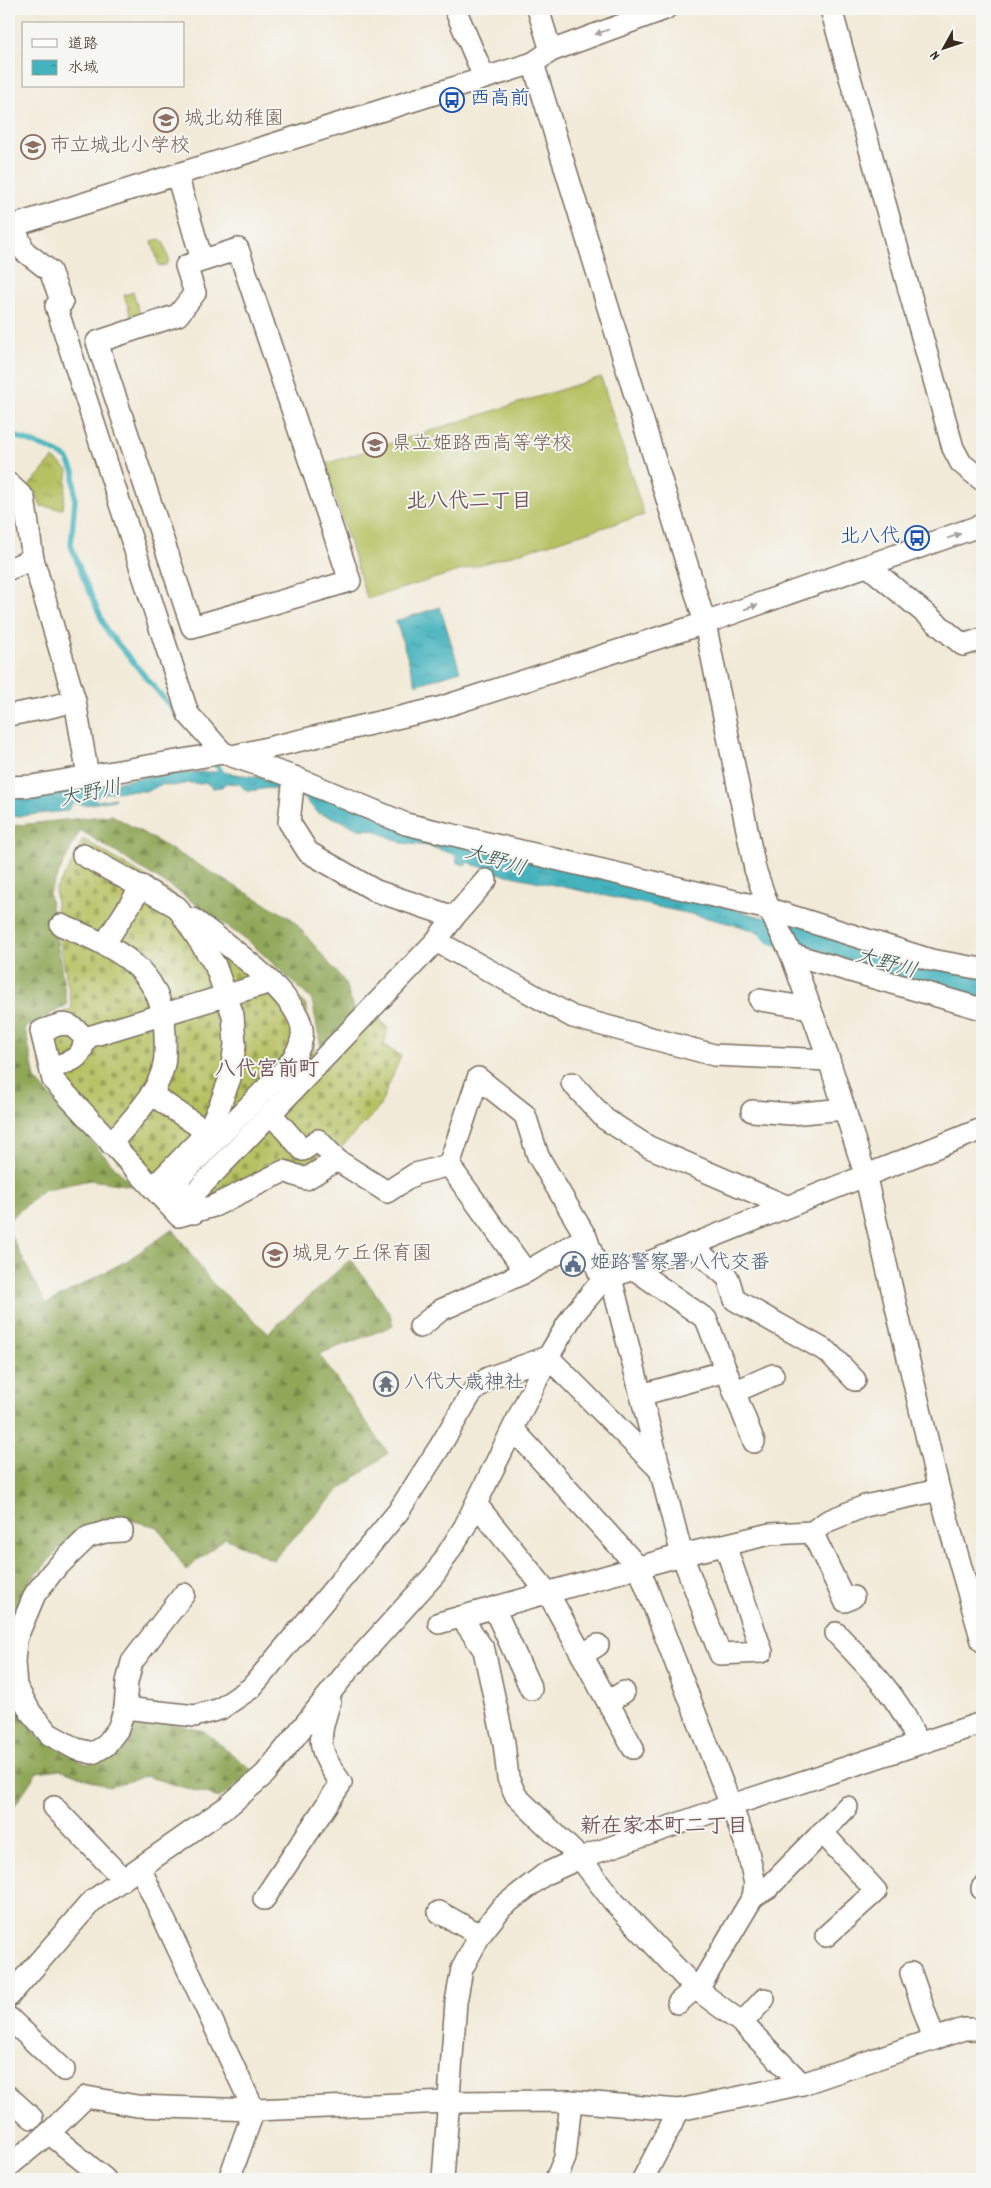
<svg xmlns="http://www.w3.org/2000/svg" width="991" height="2188" font-family="Dekko,'Klee One',sans-serif">
<style>
.grass{fill:url(#grass-tufts);stroke:#787640}
.forest{fill:url(#forest-firs);stroke:#66683b}
.cemetery{fill:url(#cemetery-stones);stroke:#787640}
.garden{fill:#b5c162;stroke:#787640}
.water{fill:url(#water-ripples);stroke:#406e6e}
.lines{fill:none;stroke-linecap:round;stroke-linejoin:round}
.stream{stroke:#44b3be;stroke-width:5.5}
.river{stroke:#44b3be;stroke-width:32}
.minor-casing{stroke:#7b6d5f;stroke-width:24}
.minor{stroke:#fff;stroke-width:21}
.oneway{fill:#a79f9a}
.labels{text-anchor:middle;dominant-baseline:central;stroke-width:4;stroke-linejoin:round;paint-order:stroke}
.transit-label{font-size:20px;fill:#164399;stroke:#f6f6f2;text-anchor:start}
.education-label{font-size:20px;fill:#785e54;stroke:#f6f6f2;text-anchor:start}
.service-label{font-size:20px;fill:#4e5e75;stroke:#f6f6f2;text-anchor:start}
.worship-label{font-size:20px;fill:#5b616d;stroke:#f6f6f2;text-anchor:start}
.neighbourhood-label{font-size:21px;font-weight:bold;fill:#76555a;stroke:#f6f6f2}
.water-label{font-size:21px;font-style:italic;fill:#3e5a56;stroke:#f6f6f2}
</style>
<defs>
<pattern id="grass-tufts" width="24" height="20" patternUnits="userSpaceOnUse" patternTransform="scale(1.25)"><rect width="24" height="20" fill="#b5c162"/><path d="M3 7l-1-3M5 7V3M7 7l1-3M15 17l-1-3M17 17v-4M19 17l1-3" fill="none" stroke="#949d50"/></pattern>
<pattern id="forest-firs" width="22" height="20" patternUnits="userSpaceOnUse" patternTransform="scale(1.25)"><rect width="22" height="20" fill="#90a758"/><path d="M5 1l3.5 6h-7zM16 11l3.5 6h-7z" fill="#778848"/></pattern>
<pattern id="cemetery-stones" width="16" height="16" patternUnits="userSpaceOnUse" patternTransform="scale(1.25)"><rect width="16" height="16" fill="#b5c162"/><path d="M2 7V4a2 2 0 0 1 4 0v3zM10 15v-3a2 2 0 0 1 4 0v3z" fill="#949d50"/></pattern>
<pattern id="water-ripples" width="26" height="14" patternUnits="userSpaceOnUse" patternTransform="scale(1.25)"><rect width="26" height="14" fill="#44b3be"/><path d="M2 4q2-2 4 0t4 0M15 11q2-2 4 0t4 0" fill="none" stroke="#3a929a"/></pattern>
</defs>
<rect width="100%" height="100%" fill="#f6f6f2"/>
<filter id="ink" filterUnits="userSpaceOnUse"><feTurbulence type="fractalNoise" baseFrequency=".02" numOctaves="2"/><feDisplacementMap in="SourceGraphic" scale="10" xChannelSelector="R" yChannelSelector="G"/><feConvolveMatrix kernelMatrix="1 2 1 2 8 2 1 2 1" color-interpolation-filters="sRGB"/></filter>
<filter id="wash" filterUnits="userSpaceOnUse"><feTurbulence type="fractalNoise" baseFrequency=".0096" numOctaves="4" result="noise"/><feDisplacementMap in="SourceGraphic" scale="20" xChannelSelector="R" yChannelSelector="G"/><feGaussianBlur stdDeviation="1.12" result="paint"/><feColorMatrix in="noise" values="0 0 0 0 0 0 0 0 0 0 0 0 0 0 0 0 0 1.4 0 .05"/><feComposite in="paint" operator="in"/></filter>
<g filter="url(#wash)">
<rect width="100%" height="100%" fill="#f2ead8"/>
<g class="grass">
<path d="M159,239L163,241L169,260L166,265L159,266L152,241Z"/>
<path d="M133,292L142,320L133,323L124,295Z"/>
<path d="M53,458L68,470L63,509L41,506L37,497L28,487Z"/>
</g>
<g class="forest">
<path d="M112,815L292,919L344,981L355,1012L322,1053L312,1000L252,944L176,890L80,830L49,893L67,1005L25,1028L35,1079L132,1186L90,1180L43,1190L9,1220V826Z"/>
<path d="M173,1229L211,1282L268,1333L351,1259L390,1314L393,1326L319,1354L388,1453L339,1490L273,1560L225,1538L186,1570L158,1527L118,1517L72,1534L29,1583L9,1629V1232L46,1304L128,1260Z"/>
<path d="M9,1691L38,1737L87,1764L111,1752L142,1717L204,1731L254,1772L219,1798L146,1776L109,1787L60,1769L37,1772L9,1814Z"/>
</g>
<path class="cemetery" d="M83,839L172,893L248,952L306,1005L317,1064L369,1007L388,1028L384,1045L401,1056L379,1108L330,1159L287,1163L171,1217L47,1083L31,1029L72,1008L58,933L55,890L70,867Z"/>
<path class="garden" d="M601,377L644,515L367,599L325,464Z"/>
<g class="water">
<path d="M440,607L460,671L416,685L396,621Z"/>
<path d="M198,772H220L287,781L668,891L819,933L816,953L740,926L691,914L488,871L487,868L474,865L469,862L465,865L457,863L456,855L429,846L402,843L374,830L358,829L340,820L318,813L305,799L299,795L269,788L250,791L244,789L240,784L226,783L222,787L213,788L205,782L202,784L189,783L171,786L162,784C157,786 152,790 147,791C135,791 104,790 95,798L96,801L115,798L114,800L86,805L73,803L67,811L9,817V798L38,797L155,775Z"/>
</g>
<g class="lines">
<g class="stream">
<path d="M9,434L50,449L67,458L74,472L75,500L71,545L81,572L107,631L181,719"/>
<path d="M213,760L225,777"/>
</g>
<path class="river" d="M776,929L847,954L942,981L982,983"/>
</g>
</g>
<g filter="url(#ink)">
<g class="lines">
<defs>
<g id="minor">
<path d="M455,9L484,77"/>
<path d="M538,9L551,51"/>
<path d="M831,9L953,448L961,463L982,480"/>
<path d="M533,63L705,623L755,869L769,909L791,954L829,1060L865,1174L939,1490L982,1641"/>
<path d="M177,175L202,260"/>
<path d="M14,226L24,251L50,271L62,303L56,306L188,714L223,753"/>
<path d="M9,227L533,63L551,51L665,9"/>
<path d="M238,249L350,581L192,627L97,342L178,315L195,293L186,266Z"/>
<path d="M9,484L24,498L33,559L9,569"/>
<path d="M33,559L75,701L88,776"/>
<path d="M868,566L963,645L982,639"/>
<path d="M9,715L42,709L75,701"/>
<path d="M233,756L439,708L705,623L982,525"/>
<path d="M294,777L289,822L308,852L376,891L454,917L436,941L573,1017L714,1055L829,1060"/>
<path d="M9,787L32,786L223,753L294,777L406,824L769,909L931,960L982,969"/>
<path d="M83,855L177,907L215,965L233,1015L235,1045L230,1078L220,1105L207,1132L153,1188"/>
<path d="M454,917L486,880"/>
<path d="M193,919C221,941 308,999 302,1037C300,1050 292,1060 284,1070L180,1177L178,1187L194,1213"/>
<path d="M61,925C116,948 164,968 165,1035C166,1060 165,1072 152,1093C141,1111 124,1128 111,1144"/>
<path d="M105,943L142,886"/>
<path d="M791,954L982,1009"/>
<path d="M760,1000L810,1008"/>
<path d="M85,1038L271,982"/>
<path d="M51,1068C70,1061 82,1061 85,1038C68,1019 63,1023 41,1031L53,1080L179,1216L214,1206L284,1171L306,1179L337,1160L387,1192L415,1174L449,1165L526,1272L586,1237L602,1281"/>
<path d="M572,1083L605,1119L649,1147L786,1206"/>
<path d="M151,1094L207,1132"/>
<path d="M752,1111L791,1114L845,1109"/>
<path d="M271,1114L303,1150L318,1140L337,1160"/>
<path d="M449,1165L478,1078L525,1115L538,1156L586,1237"/>
<path d="M187,1201L436,941"/>
<path d="M691,1245L728,1278L735,1300L828,1352L855,1380"/>
<path d="M634,1269L706,1319L754,1442"/>
<path d="M611,1278L682,1555L720,1654L762,1652L725,1545"/>
<path d="M420,1327L441,1310L526,1272"/>
<path d="M548,1357L660,1470"/>
<path d="M734,1392L773,1375"/>
<path d="M641,1395L726,1371"/>
<path d="M513,1429L639,1568L747,1847L755,1884L753,1897L703,1981L678,2003"/>
<path d="M476,1504L548,1593L633,1748"/>
<path d="M122,1531L105,1532L88,1537L53,1571L35,1594L16,1639L14,1662L16,1686L31,1713L49,1734L76,1749L93,1753L105,1746L118,1729L125,1708L127,1682L132,1662L184,1594"/>
<path d="M812,1532L845,1601L853,1597"/>
<path d="M494,1608L531,1689"/>
<path d="M461,1617L484,1650L504,1743L508,1778L516,1796L580,1858L613,1901L695,1988L742,2023L802,2084"/>
<path d="M439,1623L682,1555L770,1534L812,1532L828,1521L865,1506L939,1490"/>
<path d="M836,1633C866,1665 905,1702 917,1744"/>
<path d="M582,1655L598,1645"/>
<path d="M608,1702L624,1692"/>
<path d="M125,1708L195,1716L220,1709L251,1688L398,1512L439,1448L471,1394L488,1378L548,1357"/>
<path d="M54,1807L123,1879"/>
<path d="M822,1832L876,1891L826,1936"/>
<path d="M140,1868L254,2110L229,2179"/>
<path d="M982,1888V1889"/>
<path d="M753,1897L769,1887L847,1807"/>
<path d="M264,1899L341,1783C317,1748 317,1742 330,1701"/>
<path d="M439,1912L480,1935"/>
<path d="M911,1973L934,2039"/>
<path d="M9,1996L92,1901L228,1806L265,1774L350,1668L435,1574L465,1526L548,1357L573,1315L602,1281L982,1129"/>
<path d="M9,2018L64,2070"/>
<path d="M742,2023L764,1999"/>
<path d="M9,2097L32,2118"/>
<path d="M49,2133L86,2097L137,2106L254,2110L448,2102L571,2101L679,2110L802,2084L964,2029H982"/>
<path d="M9,2166L49,2133L105,2179"/>
<path d="M443,2179L456,2002L462,1969L480,1935L502,1907L545,1874L580,1858L732,1805L982,1723"/>
<path d="M556,2179L565,2158L571,2101"/>
<path d="M643,2179L679,2110"/>
</g>
</defs>
<use href="#minor" class="minor-casing"/>
<use href="#minor" class="minor"/>
</g>
<defs><path id="oneway-solid" d="M-6-.8H1V-3.2L6.5 0L1 3.2V.8H-6Z" transform="scale(1.25)"/></defs>
<g class="oneway">
<use href="#oneway-solid" transform="translate(602 32) rotate(160)"/>
<use href="#oneway-solid" transform="translate(954 536) rotate(-20)"/>
<use href="#oneway-solid" transform="translate(751 607) rotate(-19)"/>
</g>
</g>
<defs>
<symbol id="bus-ring" viewBox="-11 -11 22 22"><circle r="9.5" fill="#f6f6f2" stroke="#1a4fb4" stroke-width="1.5"/><path d="M-5-6H5V4H4V6H2V4H-2V6H-4V4H-5ZM-3.5-4V0h7V-4ZM-3.5 1.2v1.5H-2V1.2ZM2 1.2v1.5H3.5V1.2Z" fill="#1a4fb4"/></symbol>
<symbol id="school-ring" viewBox="-11 -11 22 22"><circle r="9.5" fill="#f6f6f2" stroke="#8d6e63" stroke-width="1.5"/><path d="M0-5L7-2L0 1L-7-2ZM-4 1L0 2.5L4 1V4Q0 6-4 4Z" fill="#8d6e63"/></symbol>
<symbol id="civic-ring" viewBox="-11 -11 22 22"><circle r="9.5" fill="#f6f6f2" stroke="#5c6f8a" stroke-width="1.5"/><path d="M-.6-6.5H3V-4.5H.6V-3L4-1V1h2V6H-6V1h2V-1L-.6-3ZM-1.2 2.5V6h2.4V2.5Z" fill="#5c6f8a"/></symbol>
<symbol id="temple-ring" viewBox="-11 -11 22 22"><circle r="9.5" fill="#f6f6f2" stroke="#6b7280" stroke-width="1.5"/><path d="M0-6L5-2H3V0L6.5 2.5H4V6H1.5V3h-3V6H-4V2.5H-6.5L-3 0V-2H-5Z" fill="#6b7280"/></symbol>
</defs>
<g fill-rule="evenodd">
<use href="#bus-ring" x="438" y="86" width="28" height="28"/>
<use href="#school-ring" x="152" y="106" width="28" height="28"/>
<use href="#school-ring" x="19" y="133" width="28" height="28"/>
<use href="#school-ring" x="361" y="431" width="28" height="28"/>
<use href="#bus-ring" x="903" y="524" width="28" height="28"/>
<use href="#school-ring" x="261" y="1241" width="28" height="28"/>
<use href="#civic-ring" x="559" y="1250" width="28" height="28"/>
<use href="#temple-ring" x="372" y="1370" width="28" height="28"/>
</g>
<g class="labels">
<g class="transit-label">
<text x="470" y="100">西高前</text>
<text x="900" y="538" text-anchor="end">北八代</text>
</g>
<g class="education-label">
<text x="184" y="120">城北幼稚園</text>
<text x="50" y="147">市立城北小学校</text>
<text x="392" y="445">県立姫路西高等学校</text>
<text x="292" y="1255">城見ケ丘保育園</text>
</g>
<g class="service-label">
<text x="590" y="1264">姫路警察署八代交番</text>
</g>
<g class="worship-label">
<text x="404" y="1384">八代大歳神社</text>
</g>
<g class="neighbourhood-label">
<text x="469" y="503">北八代二丁目</text>
<text x="267" y="1071">八代宮前町</text>
<text x="664" y="1828">新在家本町二丁目</text>
</g>
<g class="water-label">
<text transform="translate(91 795) rotate(-12)">大野川</text>
<text transform="translate(495 862) rotate(17)">大野川</text>
<text transform="translate(886 965) rotate(16)">大野川</text>
</g>
</g>
<rect width="991" height="2188" fill="none" stroke="#f6f6f2" stroke-width="30"/>
<rect x="22" y="22" width="162" height="65" fill="#f6f6f2" stroke="#aba49d"/>
<rect x="32" y="39" width="25" height="8" fill="#ffffff" stroke="#aba49d"/>
<text x="68" y="48" font-size="15" fill="#3b2a1e">道路</text>
<rect x="32" y="60" width="25" height="15" fill="url(#water-ripples)" stroke="#aba49d"/>
<text x="68" y="72" font-size="15" fill="#3b2a1e">水域</text>
<g transform="translate(944 48) rotate(230)" stroke="#f6f6f2" stroke-width="4" paint-order="stroke">
<path d="M0-4L9 19L0 12L-9 19Z" fill="#3b2a1e"/>
<text y="-8" font-size="14" font-weight="bold" text-anchor="middle" fill="#3b2a1e">N</text>
</g>
</svg>
